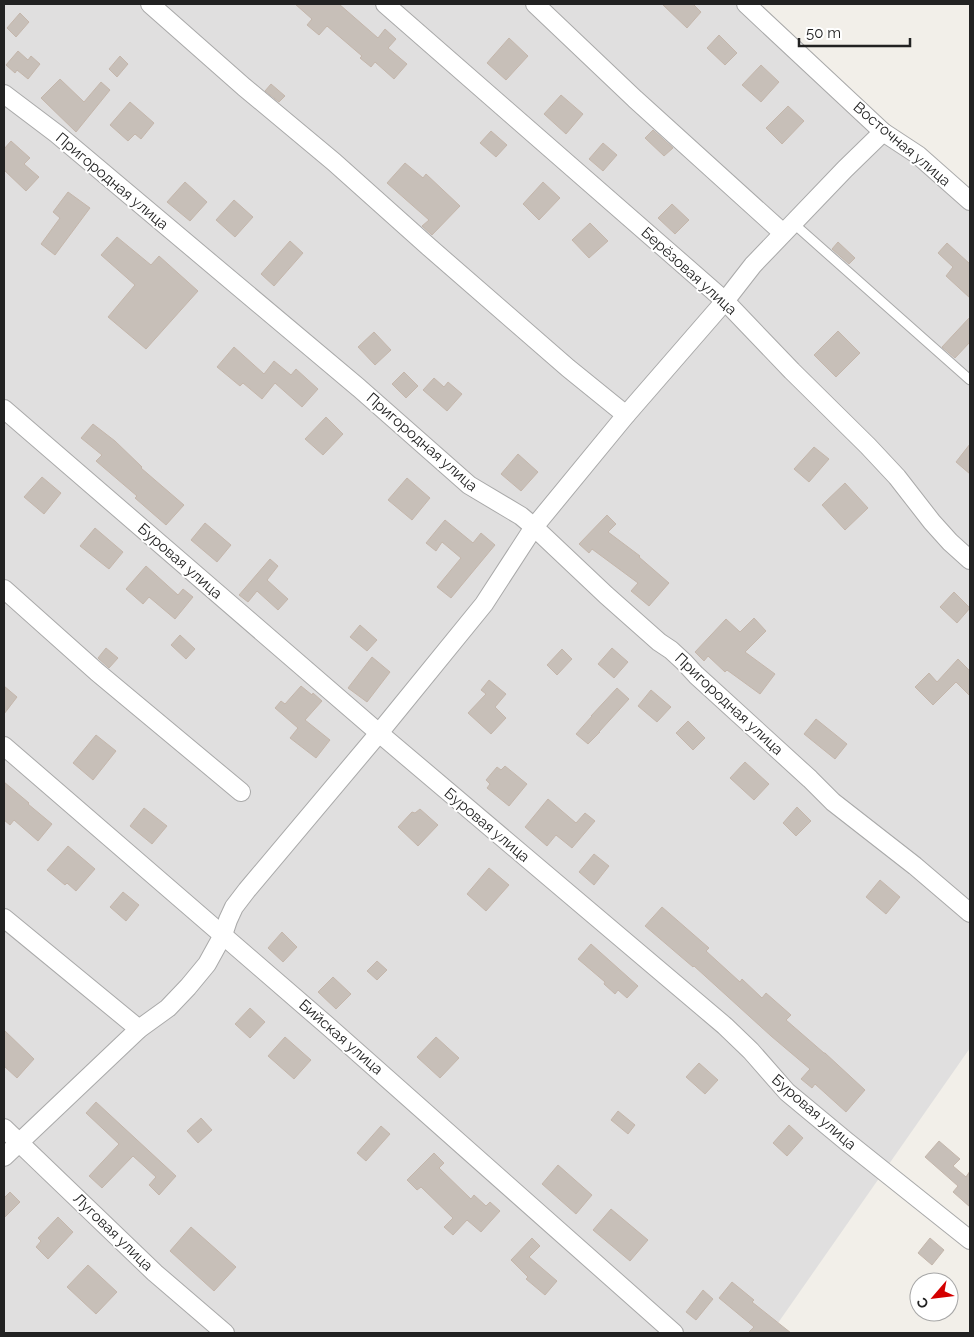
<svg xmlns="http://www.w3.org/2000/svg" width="974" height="1337" font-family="Raleway,sans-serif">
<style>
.residential{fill:#e0dfdf}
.building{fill:#c7bfb8;stroke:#c4b6ab}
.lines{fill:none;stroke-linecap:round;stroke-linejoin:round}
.lane-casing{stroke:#a9a9a9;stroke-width:11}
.street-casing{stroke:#a9a9a9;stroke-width:20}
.lane{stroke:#fff;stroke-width:9}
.street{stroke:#fff;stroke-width:18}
.labels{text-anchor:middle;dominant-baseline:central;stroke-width:4;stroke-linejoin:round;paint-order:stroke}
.street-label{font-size:15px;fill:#222;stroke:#fff}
</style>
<rect width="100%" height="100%" fill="#f2efe9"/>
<path class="residential" d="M4,4H752L970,211V1048L771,1333H4Z"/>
<g class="building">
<path d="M295,4H339L378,38L385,29L396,39L388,48L407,64L394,79L375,62L371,67L360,58L362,56L327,26L319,35L307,25L312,19Z"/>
<path d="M662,4H693L701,12L687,28Z"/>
<path d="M20,13L29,22L16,37L7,28Z"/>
<path d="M719,35L737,53L725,65L707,48Z"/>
<path d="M509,38L528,56L506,80L487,63Z"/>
<path d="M18,51L28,60L31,56L40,64L28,79L17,70L15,73L6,65Z"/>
<path d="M120,56L128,64L117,77L109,69Z"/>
<path d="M761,65L779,82L761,102L742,85Z"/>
<path d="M60,79L84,102L101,82L110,90L76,132L41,98Z"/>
<path d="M271,84L285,96L279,102L265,91Z"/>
<path d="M561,95L583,114L566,134L544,114Z"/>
<path d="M130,102L154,123L141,139L135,134L128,141L110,125Z"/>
<path d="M788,106L804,121L782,144L766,128Z"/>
<path d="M653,130L673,148L664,156L645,138Z"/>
<path d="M491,131L507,145L496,157L480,143Z"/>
<path d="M11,141L30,158L24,164L39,177L26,191L4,170V149Z"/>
<path d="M603,143L617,155L603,171L589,159Z"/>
<path d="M405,163L423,178L426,174L460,206L432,235L422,226L429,220L387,183Z"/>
<path d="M185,182L207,202L190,221L167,202Z"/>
<path d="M543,182L560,198L539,220L523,204Z"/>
<path d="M68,192L90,208L55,255L41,244L60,218L53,212Z"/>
<path d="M234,200L253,217L235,237L216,220Z"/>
<path d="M672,204L689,220L675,234L658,218Z"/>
<path d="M590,223L608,241L589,258L572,240Z"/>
<path d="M117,237L151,265L159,256L198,291L146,349L108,317L135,285L101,255Z"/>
<path d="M290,241L303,253L274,286L261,274Z"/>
<path d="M838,242L855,258L849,264L832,249Z"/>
<path d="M947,243L970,264V298L946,276L953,267L938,253Z"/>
<path d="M970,317V342L955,358L942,347Z"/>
<path d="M838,331L860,353L836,377L814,355Z"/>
<path d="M374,332L391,350L375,365L358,347Z"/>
<path d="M234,347L264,374L274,361L291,375L296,369L318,389L302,407L275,383L262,399L243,383L240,386L217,367Z"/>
<path d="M404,372L418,386L406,398L392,384Z"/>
<path d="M434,378L444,387L448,382L462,394L447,411L423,390Z"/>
<path d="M326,417L343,434L323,455L305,439Z"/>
<path d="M93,424L115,441L142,467L141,468L184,505L166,525L135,498L137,496L96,461L102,455L81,438Z"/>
<path d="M970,444V474L956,462Z"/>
<path d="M814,447L829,459L809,482L794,469Z"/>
<path d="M518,454L538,472L521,491L501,474Z"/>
<path d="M42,477L61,493L44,514L24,497Z"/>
<path d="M407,478L430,498L412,520L388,500Z"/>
<path d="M845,483L868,508L845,530L822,505Z"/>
<path d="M607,515L616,524L608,532L640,556L639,557L669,583L649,606L631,591L638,583L592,549L589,553L579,544Z"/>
<path d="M445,520L473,543L481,533L495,545L451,598L437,587L461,558L442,542L436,551L426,543Z"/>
<path d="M205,523L231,545L217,562L191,540Z"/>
<path d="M95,528L123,552L109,569L80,546Z"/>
<path d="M270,559L278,566L267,580L288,599L278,610L257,591L248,602L239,595Z"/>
<path d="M146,566L178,595L183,589L193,597L175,619L149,597L143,604L126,589Z"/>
<path d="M954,592L970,608L957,623L940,607Z"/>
<path d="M754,618L766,631L745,652L775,674L760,694L727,670L725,672L708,656L704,661L695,652L726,619L740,632Z"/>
<path d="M360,625L377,640L367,651L350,637Z"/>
<path d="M180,635L195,649L186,659L171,645Z"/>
<path d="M106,648L118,658L109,668L98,658Z"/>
<path d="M612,648L628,662L614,678L598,664Z"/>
<path d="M562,649L572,659L557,675L547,665Z"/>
<path d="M372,657L390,672L367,702L348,688Z"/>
<path d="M958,659L970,671V696L956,682L933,705L915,687L929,673L937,682Z"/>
<path d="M489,680L506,694L495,707L506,718L491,734L468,713L486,694L481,690Z"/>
<path d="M4,686L17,697L4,714Z"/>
<path d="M301,686L312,695L313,693L322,701L305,720L330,740L316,758L290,738L298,728L275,708L281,701L285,704Z"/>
<path d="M617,688L629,699L599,732H600L588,744L576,734L592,716H591Z"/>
<path d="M651,690L671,707L657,722L638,706Z"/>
<path d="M816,719L847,744L835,759L804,734Z"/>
<path d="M688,721L705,738L693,750L676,733Z"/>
<path d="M96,735L116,751L93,780L73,763Z"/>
<path d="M745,762L769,784L754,800L730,778Z"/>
<path d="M505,766L527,784L509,806L487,788L490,784L486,780L497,767L501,770Z"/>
<path d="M4,782L29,803L28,804L52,824L38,841L14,820L10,825L4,820Z"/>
<path d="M548,799L576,823L585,813L595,821L572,848L556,835L547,846L525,827Z"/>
<path d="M797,807L811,821L796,836L783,823Z"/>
<path d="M144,808L167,826L152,844L130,826Z"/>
<path d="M420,809L438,825L418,846L398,827L412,812L415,813Z"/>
<path d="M68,846L95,869L76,891L67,883L65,885L47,870Z"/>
<path d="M594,854L609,866L594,885L579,872Z"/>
<path d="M489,868L509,885L486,911L467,894Z"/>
<path d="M880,880L900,897L886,914L866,897Z"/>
<path d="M123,892L139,905L126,921L110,907Z"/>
<path d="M662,907L709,948L706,951L740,982L742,979L762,998L766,993L791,1015L786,1020L824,1053H825L865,1090L846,1112L815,1084L812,1088L801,1079L810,1069L771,1036L694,966L693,967L645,926Z"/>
<path d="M282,932L297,947L283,962L268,948Z"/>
<path d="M591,944L638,986L627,998L618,990L615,994L604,984L605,982L578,959Z"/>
<path d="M377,961L387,970L377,980L367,971Z"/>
<path d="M333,977L351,994L336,1009L318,992Z"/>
<path d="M250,1008L265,1022L250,1038L235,1024Z"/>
<path d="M4,1030L34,1059L17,1078L4,1066Z"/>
<path d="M285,1037L311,1060L294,1079L268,1056Z"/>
<path d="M436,1037L459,1058L440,1078L417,1057Z"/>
<path d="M699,1063L718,1080L705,1094L686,1077Z"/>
<path d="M96,1102L176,1176L159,1195L149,1185L156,1177L133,1156L102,1188L89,1176L119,1144L86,1113Z"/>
<path d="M618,1111L635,1125L628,1134L611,1120Z"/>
<path d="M201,1118L212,1130L198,1143L187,1131Z"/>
<path d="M789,1125L803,1138L787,1156L773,1143Z"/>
<path d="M381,1126L390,1134L366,1161L357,1153Z"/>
<path d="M939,1141L960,1159L953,1166L966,1177L970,1171V1207L953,1192L958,1186L925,1157Z"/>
<path d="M434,1153L444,1163L439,1168L471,1199L474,1195L486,1206L490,1202L500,1211L481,1232L467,1220L453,1235L444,1227L453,1218L421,1187L417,1190L407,1180Z"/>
<path d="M558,1165L592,1195L576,1214L542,1184Z"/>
<path d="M10,1192L20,1202L4,1218V1198Z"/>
<path d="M611,1209L648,1240L630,1261L593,1230Z"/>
<path d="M58,1217L73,1232L48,1259L36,1247L41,1241L38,1238Z"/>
<path d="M191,1227L236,1267L214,1291L170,1251Z"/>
<path d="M532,1238L540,1246L529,1257L557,1281L545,1295L526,1279L528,1277L511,1260Z"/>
<path d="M930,1238L944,1250L932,1265L918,1253Z"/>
<path d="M88,1265L117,1292L96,1314L67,1287Z"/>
<path d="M732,1282L754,1300L752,1302L791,1333H748L754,1327L719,1298Z"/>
<path d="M703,1290L713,1299L696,1320L686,1312Z"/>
</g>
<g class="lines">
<defs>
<path id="lane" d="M793,223L970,380"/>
<g id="street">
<path d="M150,4L244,87L334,162L429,247L568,368L626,415"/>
<path d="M385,4L725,301L792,371L868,446L897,477L932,522L950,542L970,560"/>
<path d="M535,4L635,99L783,233"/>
<path d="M746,4L883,132L918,155L970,201"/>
<path d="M4,94L57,134L359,388L469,485L521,516L534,527L606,595L659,642L671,650L684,662L696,675L810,779L833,802L915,866L970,913"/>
<path d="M4,409L379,733L725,1026L751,1051L787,1092L846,1141L970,1240"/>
<path d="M4,589L97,672L241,792"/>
<path d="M4,746L329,1027L674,1333"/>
<path d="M4,918L139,1029"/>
<path d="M4,1128L155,1273L225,1333"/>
<path d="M4,1157L139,1029L168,1008L188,987L207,964L223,935L228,920L234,907L247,890L379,733L484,604L534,527L626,415L725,301L753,265L845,169L883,132"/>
</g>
</defs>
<use href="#lane" class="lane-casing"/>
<use href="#street" class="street-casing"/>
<use href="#lane" class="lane"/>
<use href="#street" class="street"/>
</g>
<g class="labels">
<g class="street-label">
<text transform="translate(902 144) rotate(40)">Восточная улица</text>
<text transform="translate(112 181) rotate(40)">Пригородная улица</text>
<text transform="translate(689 271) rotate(42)">Берёзовая улица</text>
<text transform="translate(422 442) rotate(41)">Пригородная улица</text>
<text transform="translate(180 561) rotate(41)">Буровая улица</text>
<text transform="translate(729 704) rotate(43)">Пригородная улица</text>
<text transform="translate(487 825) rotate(40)">Буровая улица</text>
<text transform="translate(341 1037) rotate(41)">Бийская улица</text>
<text transform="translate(814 1112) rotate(41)">Буровая улица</text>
<text transform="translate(113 1232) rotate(44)">Луговая улица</text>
</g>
</g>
<rect width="974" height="1337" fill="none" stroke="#222222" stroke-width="10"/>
<g transform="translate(934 1297) rotate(242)"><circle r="24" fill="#ffffff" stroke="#a7a7a7"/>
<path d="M0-4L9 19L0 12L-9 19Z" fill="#d40000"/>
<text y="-8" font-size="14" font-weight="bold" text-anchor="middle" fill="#222222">С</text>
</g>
<path d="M799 38v8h111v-8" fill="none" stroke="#222222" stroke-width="2.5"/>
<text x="806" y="38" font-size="15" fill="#222222" stroke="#ffffff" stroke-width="4" paint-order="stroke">50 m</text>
</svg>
